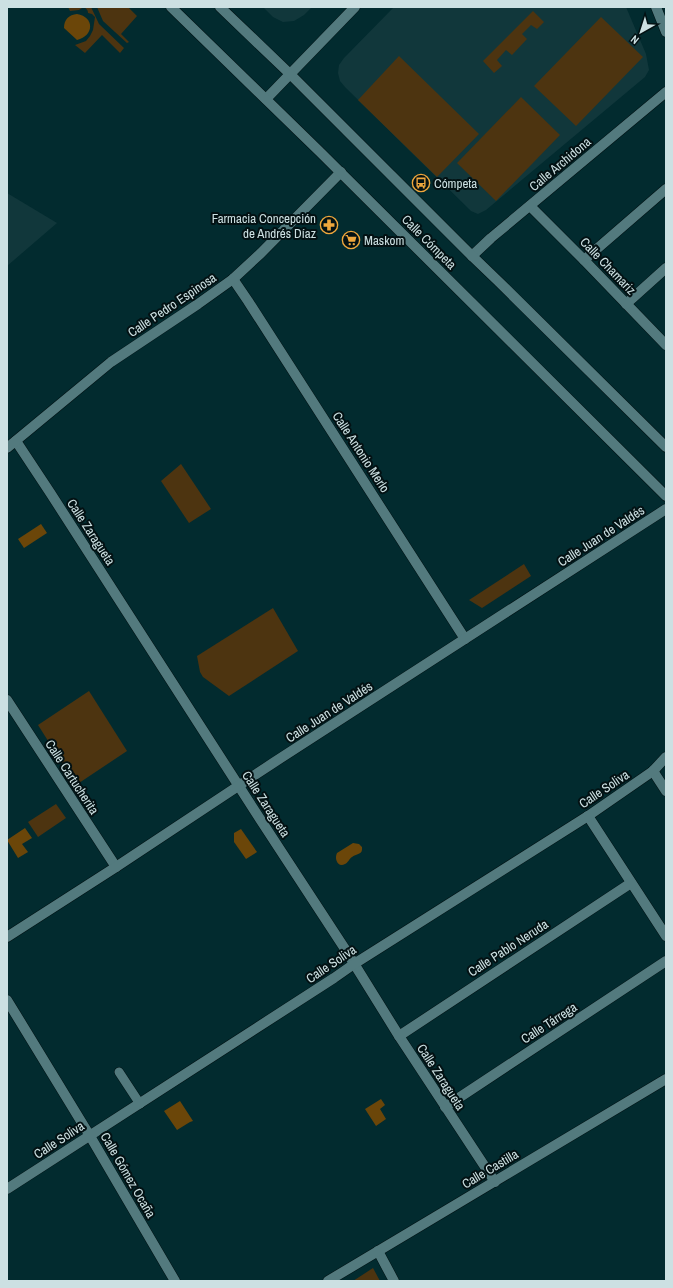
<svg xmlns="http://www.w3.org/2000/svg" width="673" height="1288" font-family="'Archivo Narrow',sans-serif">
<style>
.built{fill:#11373b}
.green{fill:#4d3410}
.water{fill:#6b4609}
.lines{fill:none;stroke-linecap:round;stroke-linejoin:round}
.service-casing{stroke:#011214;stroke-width:10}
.pedestrian-casing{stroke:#011214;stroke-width:11}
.minor-casing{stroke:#011214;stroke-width:11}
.tertiary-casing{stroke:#011214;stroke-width:11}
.secondary-casing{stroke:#011214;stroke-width:11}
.service{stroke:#537a7e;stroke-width:9}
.pedestrian{stroke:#537a7e;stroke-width:10}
.minor{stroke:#537a7e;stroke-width:10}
.tertiary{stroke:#537a7e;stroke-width:10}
.secondary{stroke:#537a7e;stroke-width:10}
.labels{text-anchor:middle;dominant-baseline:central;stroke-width:4;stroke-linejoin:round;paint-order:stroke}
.street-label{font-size:13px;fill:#cce0e2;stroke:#031113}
.poi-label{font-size:13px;fill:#cce0e2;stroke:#031113;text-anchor:start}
</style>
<rect width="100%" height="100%" fill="#022b2f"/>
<g class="built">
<path d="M263,7H312L304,15L294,21L283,22L273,17Z"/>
<path d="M394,7H626L646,54L649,70L645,77L486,210L478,214L471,211L345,87L340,81L338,73L339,65L344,58Z"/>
<path d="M7,193L57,223L7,266Z"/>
</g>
<g class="green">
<path d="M68,7H91L99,24L124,48L120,53L102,35L85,53L75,45L86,41L90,36L93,30L95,17L92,14L88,13C88,9 85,7 82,8L79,10L70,11Z"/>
<path d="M97,7H128L137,16L121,34L129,42L127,43L103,21Z"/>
<path d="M533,11L544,22L537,29L531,25L522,34L527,39L512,55L506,50L497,60L502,66L494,73L483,61Z"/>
<path d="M601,17L643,57L576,126L534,86Z"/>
<path d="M399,56L479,134L437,177L358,100Z"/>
<path d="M521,97L560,135L496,201L457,163Z"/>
<path d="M181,464L211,509L189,523L161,481Z"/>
<path d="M524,564L531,576L482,608L469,600Z"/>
<path d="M273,608L298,651L229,696L203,677L200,672L197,656Z"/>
<path d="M89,691L127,751L76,785L38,725Z"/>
<path d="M56,804L66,818L38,837L28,822Z"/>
<path d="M373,1268L380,1281H353Z"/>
</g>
<g class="water">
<path d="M77,14C95,17 94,36 77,40L64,28C64,19 69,15 77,14Z"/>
<path d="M41,524L47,533L24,548L18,539Z"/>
<path d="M25,828L32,838L22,844L28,852L18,858L7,840Z"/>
<path d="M241,829L257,852L246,859L234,842V833Z"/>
<path d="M353,843L359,844L362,847C363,855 357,853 352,857C349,859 348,863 345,864C338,868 334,859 337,853Z"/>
<path d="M381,1099L385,1105L380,1109L386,1119L376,1126L365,1109Z"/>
<path d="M180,1101L193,1121L190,1122L177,1130L164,1111Z"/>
</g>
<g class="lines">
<defs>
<path id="service" d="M119,1072L140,1104"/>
<g id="pedestrian">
<path d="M530,206L584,260L666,345"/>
<path d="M584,260L666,189"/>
<path d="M626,304L666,268"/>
<path d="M445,1107L666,961"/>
</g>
<g id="minor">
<path d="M656,7L666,32"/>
<path d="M266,99L355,7"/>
<path d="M472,256L491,238L666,92"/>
<path d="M233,279L248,301L465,639"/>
<path d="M16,441L51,494L260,819L345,949L399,1036L495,1182"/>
<path d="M7,448L111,362L198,304L233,279L261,253L341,172"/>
<path d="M7,700L116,867"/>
<path d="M653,771L666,791"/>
<path d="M588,816L666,936"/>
<path d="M7,937L116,867L273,763L666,509"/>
<path d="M7,1000L90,1136L175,1281"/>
<path d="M399,1036L631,883"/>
<path d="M7,1189L334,978L354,964L588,816L653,771L666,757"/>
<path d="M378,1251L394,1281"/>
</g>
<path id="tertiary" d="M328,1281L666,1079"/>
<g id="secondary">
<path d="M171,7L319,151L666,496"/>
<path d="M220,7L290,74L472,256L497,280L666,447"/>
</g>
</defs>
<use href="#service" class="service-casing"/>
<use href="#pedestrian" class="pedestrian-casing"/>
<use href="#minor" class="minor-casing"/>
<use href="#tertiary" class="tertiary-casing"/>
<use href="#secondary" class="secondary-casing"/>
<use href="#service" class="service"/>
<use href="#pedestrian" class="pedestrian"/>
<use href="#minor" class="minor"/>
<use href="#tertiary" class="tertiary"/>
<use href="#secondary" class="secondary"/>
</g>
<defs>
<symbol id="bus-ring" viewBox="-11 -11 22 22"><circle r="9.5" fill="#031113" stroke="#eea73d" stroke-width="1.5"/><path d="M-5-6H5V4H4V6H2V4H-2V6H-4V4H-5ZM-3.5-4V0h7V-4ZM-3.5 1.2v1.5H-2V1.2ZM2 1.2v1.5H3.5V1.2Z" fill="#eea73d"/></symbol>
<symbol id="pharmacy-ring" viewBox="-11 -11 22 22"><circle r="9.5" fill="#031113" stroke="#eea73d" stroke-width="1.5"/><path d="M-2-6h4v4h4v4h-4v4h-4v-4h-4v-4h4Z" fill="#eea73d"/></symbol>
<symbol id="supermarket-ring" viewBox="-11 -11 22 22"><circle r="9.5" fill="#031113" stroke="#eea73d" stroke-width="1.5"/><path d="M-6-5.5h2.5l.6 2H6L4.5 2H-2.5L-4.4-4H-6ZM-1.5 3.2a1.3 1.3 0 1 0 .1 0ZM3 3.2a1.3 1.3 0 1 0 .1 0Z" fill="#eea73d"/></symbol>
</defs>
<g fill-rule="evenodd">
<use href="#bus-ring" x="411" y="173" width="20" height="20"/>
<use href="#pharmacy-ring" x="319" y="215" width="20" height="20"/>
<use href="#supermarket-ring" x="341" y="230" width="20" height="20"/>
</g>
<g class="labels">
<g class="street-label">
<text transform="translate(560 164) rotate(-40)">Calle Archidona</text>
<text transform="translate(429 242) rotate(45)">Calle Cómpeta</text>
<text transform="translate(608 266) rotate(46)">Calle Chamariz</text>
<text transform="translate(172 305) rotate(-34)">Calle Pedro Espinosa</text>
<text transform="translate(361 452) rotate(57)">Calle Antonio Merlo</text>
<text transform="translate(91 532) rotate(57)">Calle Zaragueta</text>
<text transform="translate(601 536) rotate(-33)">Calle Juan de Valdés</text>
<text transform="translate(329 712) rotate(-33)">Calle Juan de Valdés</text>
<text transform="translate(72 777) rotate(57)">Calle Cartucherita</text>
<text transform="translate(604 789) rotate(-34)">Calle Soliva</text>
<text transform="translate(266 804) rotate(57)">Calle Zaragueta</text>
<text transform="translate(508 948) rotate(-33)">Calle Pablo Neruda</text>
<text transform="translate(331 964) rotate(-34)">Calle Soliva</text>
<text transform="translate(549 1023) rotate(-33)">Calle Tárrega</text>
<text transform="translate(441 1077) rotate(57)">Calle Zaragueta</text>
<text transform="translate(59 1140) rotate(-33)">Calle Soliva</text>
<text transform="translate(490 1169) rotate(-31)">Calle Castilla</text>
<text transform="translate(128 1175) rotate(60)">Calle Gómez Ocaña</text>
</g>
<g class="poi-label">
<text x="434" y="183">Cómpeta</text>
<text x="316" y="218" text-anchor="end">Farmacia Concepción<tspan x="316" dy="15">de Andrés Díaz</tspan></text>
<text x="364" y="240">Maskom</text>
</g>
</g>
<rect width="673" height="1288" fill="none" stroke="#cce0e2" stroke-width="16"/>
<g transform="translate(641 32) rotate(219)" stroke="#031113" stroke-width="3" paint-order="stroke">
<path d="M0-3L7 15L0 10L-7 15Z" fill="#cce0e2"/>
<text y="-6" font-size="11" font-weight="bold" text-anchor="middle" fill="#cce0e2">N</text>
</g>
</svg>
